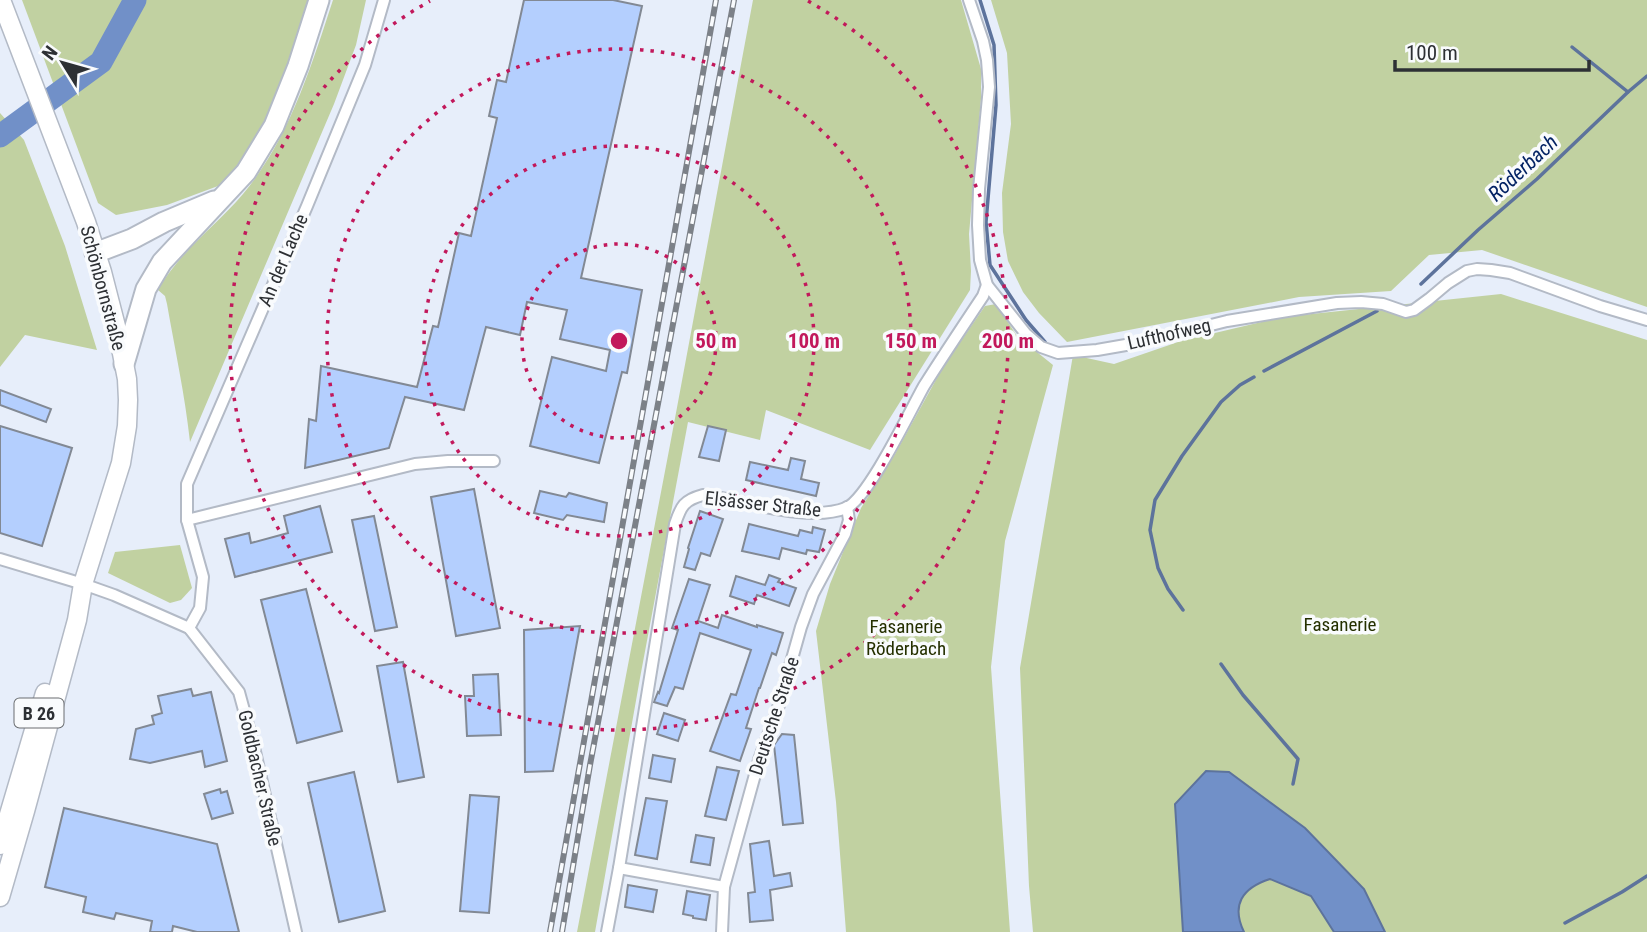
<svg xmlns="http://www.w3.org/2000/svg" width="1647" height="932" font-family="'Roboto Condensed',sans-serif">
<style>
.green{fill:#c1d1a1}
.water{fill:#7190c8;stroke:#5d739c;stroke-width:2}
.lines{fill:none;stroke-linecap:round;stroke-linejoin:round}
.stream{stroke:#5d739c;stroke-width:3.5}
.river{stroke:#7190c8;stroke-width:23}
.building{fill:#b4cffe;stroke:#828994;stroke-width:2}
.street-casing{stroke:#b3bac6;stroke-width:14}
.primary-casing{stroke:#b3bac6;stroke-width:21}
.highway-casing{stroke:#b3bac6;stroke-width:23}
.street{stroke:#fff;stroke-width:10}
.primary{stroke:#fff;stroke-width:18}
.highway{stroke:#fff;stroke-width:19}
.rail-casing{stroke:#7c8188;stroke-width:6}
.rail{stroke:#f9fbfd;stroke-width:3.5;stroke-dasharray:10;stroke-linecap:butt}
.ring{fill:none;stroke:#c2185b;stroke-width:3.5;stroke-dasharray:3.5 7}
.labels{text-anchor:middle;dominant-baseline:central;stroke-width:7;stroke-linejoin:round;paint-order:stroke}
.shield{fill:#f9fbfd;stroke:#6a6d70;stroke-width:2}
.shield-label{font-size:18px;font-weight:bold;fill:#2d3034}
.street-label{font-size:19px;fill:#2d3034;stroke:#f9fbfd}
.park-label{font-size:19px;fill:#253000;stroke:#f9fbfd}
.water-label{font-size:21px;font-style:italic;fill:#032364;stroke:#f9fbfd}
.centre{fill:#c2185b;stroke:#f9fbfd;stroke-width:3.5}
.ring-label{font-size:21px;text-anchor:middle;font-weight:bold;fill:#c2185b;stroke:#f9fbfd;stroke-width:7;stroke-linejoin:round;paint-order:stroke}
</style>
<rect width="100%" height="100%" fill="#e7eefa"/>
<g class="green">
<path d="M22,0H309L290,62L266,122L238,166L218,186L167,205L116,215L98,203Z"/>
<path d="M333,0H366L356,45L334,104L190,442C185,395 175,350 167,304L165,296L158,290C179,252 215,227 243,194C289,139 311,67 333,0Z"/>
<path d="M753,0H961L981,69V99L969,234L971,271L970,290L870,450L766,410L760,440L688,422L640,678L595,932H577L670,445Z"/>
<path d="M991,0H1647V307L1482,250L1429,255L1391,291L1299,297L1067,342L1039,313L1023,292L1008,261L1003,232L1002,193L1011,124L1007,53Z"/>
<path d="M0,113L24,140L65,246L97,350L25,335L0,367Z"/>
<path d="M1501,294L1647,340V932H1033L1029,886L1020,668L1073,355L1114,364L1181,341L1283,317Z"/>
<path d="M996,304L1017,336L1053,365L1005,541L991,667L1010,932H846L836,802L816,631L830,584L861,508L895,454L943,367L985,306Z"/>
<path d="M180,545L192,588L181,600L170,603L108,573L115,552Z"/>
</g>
<path class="water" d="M1206,771L1229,772L1305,828L1364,889L1385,932H1334L1311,896L1270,879C1242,888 1231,905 1244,932H1183L1175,804Z"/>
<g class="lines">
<g class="stream">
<path d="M980,0L994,45L996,105L986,222L990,265L1026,320L1045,342"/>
<path d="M1572,47L1628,92"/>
<path d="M1421,284L1478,230L1537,179L1628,92L1647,76"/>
<path d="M1264,371L1377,311"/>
<path d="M1183,610L1168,589L1158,568L1150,530L1155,500L1182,456L1221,402L1240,385L1254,377"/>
<path d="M1221,664L1243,695L1298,759L1293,784"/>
<path d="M1565,923L1622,892L1647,876"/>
</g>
<path class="river" d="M0,136L101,62L135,0"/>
</g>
<g class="building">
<path d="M524,0H613L642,6L581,278L642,290L627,373L622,372L599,463L530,446L552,357L606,371L610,350L560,339L567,310L527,302L520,335L486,327L464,410L405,397L389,448L305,468L309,419L316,421L321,366L417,387L433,326L438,327L459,233L471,236L497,118L489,116L497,80L506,82Z"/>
<path d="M0,390L51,409L46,422L0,405Z"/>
<path d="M0,426L72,448L42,546L0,533Z"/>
<path d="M708,426L726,430L719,461L699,457Z"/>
<path d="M791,458L805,461L801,479L819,483L816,496L746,480L750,462L788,470Z"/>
<path d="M474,489L500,628L456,636L431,497Z"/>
<path d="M540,491L566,497L569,493L607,503L604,522L567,515L563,520L534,513Z"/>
<path d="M320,506L332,552L235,577L225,539L249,533L251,543L288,533L284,516Z"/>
<path d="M700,511L723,519L710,556L701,553L695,570L684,567L689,549L688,548Z"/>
<path d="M374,516L397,627L375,631L352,520Z"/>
<path d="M749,524L798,536L800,530L812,533L813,527L825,530L819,552L807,550L806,554L782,548L779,559L742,551Z"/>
<path d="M769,575L780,579L778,582L796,588L789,606L757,595L754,604L730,596L736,576L765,585Z"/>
<path d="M689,579L710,585L698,621L718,628L722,615L757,627V625L783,633L776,655L772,653L760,688H759L746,728L751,729L740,761L710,751L731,694L736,695L751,650L700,633L683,689L675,687L667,706L654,702L658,692L659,693L678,630L672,628Z"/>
<path d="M306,589L342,731L297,743L261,600Z"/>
<path d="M580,626L553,771L525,772L524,630Z"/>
<path d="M403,662L424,777L398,782L377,666Z"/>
<path d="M498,674L501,735L467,736L465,696H474L473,675Z"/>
<path d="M191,689L193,696L211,692L227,761L205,767L202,751L150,763L130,759L136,729L154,724L152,716L162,713L158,696Z"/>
<path d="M664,713L685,720L678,741L657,734Z"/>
<path d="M782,734L794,735L803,823L783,825L774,745Z"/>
<path d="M653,755L675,759L671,782L649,778Z"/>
<path d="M717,767L739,771L726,820L705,816Z"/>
<path d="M354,772L385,911L339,922L308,783Z"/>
<path d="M220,789L221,793L227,791L233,813L212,819L204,794Z"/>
<path d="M470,795L499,797L489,913L460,911Z"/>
<path d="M646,798L667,801L657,859L635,855Z"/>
<path d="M64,808L217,844L239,932H197L173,926L172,932H150L152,921L116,913L114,919L83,912L86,897L45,887Z"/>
<path d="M696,835L714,838L710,865L691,862Z"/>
<path d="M769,841L774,876L790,873L792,886L770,890L773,920L750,922L748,893L755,892L750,844Z"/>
<path d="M628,885L657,890L653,912L625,907Z"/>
<path d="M687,891L710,895L706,920L693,918V916L683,914Z"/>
</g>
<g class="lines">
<defs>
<g id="street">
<path d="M969,0L983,41L987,60L989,87L979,189L978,225L980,260L987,285L1026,334L1041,347L1058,353L1097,350L1143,342L1227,321L1337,303L1361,302L1383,304L1406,312L1414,310L1429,299L1448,283L1467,271L1477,269L1491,270L1510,273L1600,306L1647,320"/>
<path d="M187,520L415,464L448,461H494"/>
<path d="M0,559L83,584L114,595L189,628L239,692L254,747L296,932"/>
<path d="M189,628L200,608L203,577L187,520V484L307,206L365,65L384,0"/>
<path d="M619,868L724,887"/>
<path d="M607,932L619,868L675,524C681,506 684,500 703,495C743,500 809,523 846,508C868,499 910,411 924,386C943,356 963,326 983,296L987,285"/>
<path d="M722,932L724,887L759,760L779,705L801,627L813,594L845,534L849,520L847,507"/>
</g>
<g id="primary">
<path d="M0,845L45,693"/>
<path d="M0,897L25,811L77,620L83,584L121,463L127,426L128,400L127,379L119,338L102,272L86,222L1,0"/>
</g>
<g id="highway">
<path d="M95,253L132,239L164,222L214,201"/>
<path d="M124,364L146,289L162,262L246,172L274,126L298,66L319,0"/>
</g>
</defs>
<use href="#street" class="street-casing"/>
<use href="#primary" class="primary-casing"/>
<use href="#highway" class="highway-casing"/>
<use href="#street" class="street"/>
<use href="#primary" class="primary"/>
<use href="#highway" class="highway"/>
<defs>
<g id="rail">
<path d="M550,932L716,0"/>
<path d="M562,932L590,765L734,0"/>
</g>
</defs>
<use href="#rail" class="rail-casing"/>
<use href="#rail" class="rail"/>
</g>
<g class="ring">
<circle cx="619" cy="341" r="97"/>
<circle cx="619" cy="341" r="195"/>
<circle cx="619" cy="341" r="292"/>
<path d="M808 1A389 389 0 1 1 430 1"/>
</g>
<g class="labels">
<rect class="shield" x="14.5" y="698.5" width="49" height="29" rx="5"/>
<g class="shield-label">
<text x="39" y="713">B 26</text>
</g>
<g class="street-label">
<text transform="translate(283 260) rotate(-67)">An der Lache</text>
<text transform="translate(103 288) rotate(75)">Schönbornstraße</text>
<text transform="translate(1169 334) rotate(-13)">Lufthofweg</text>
<text transform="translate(763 504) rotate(6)">Elsässer Straße</text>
<text transform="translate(774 716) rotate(-72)">Deutsche Straße</text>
<text transform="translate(260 778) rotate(77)">Goldbacher Straße</text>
</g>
<g class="park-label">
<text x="1340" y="624">Fasanerie</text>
<text x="906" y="626">Fasanerie<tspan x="906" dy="22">Röderbach</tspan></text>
</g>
<g class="water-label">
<text transform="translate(1523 168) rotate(-43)">Röderbach</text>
</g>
</g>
<circle cx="619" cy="341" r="10" class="centre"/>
<g class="ring-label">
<text x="716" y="348">50 m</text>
<text x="814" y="348">100 m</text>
<text x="911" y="348">150 m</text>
<text x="1008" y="348">200 m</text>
</g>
<g transform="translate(63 63) rotate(307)" stroke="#f9fbfd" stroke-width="5" paint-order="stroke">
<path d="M0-5L12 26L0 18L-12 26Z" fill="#2d3034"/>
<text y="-10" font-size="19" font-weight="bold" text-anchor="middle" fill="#2d3034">N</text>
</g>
<path d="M1395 60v10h194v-10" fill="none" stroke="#2d3034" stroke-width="3.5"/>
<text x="1406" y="60" font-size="21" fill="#2d3034" stroke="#f9fbfd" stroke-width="5" paint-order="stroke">100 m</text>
</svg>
